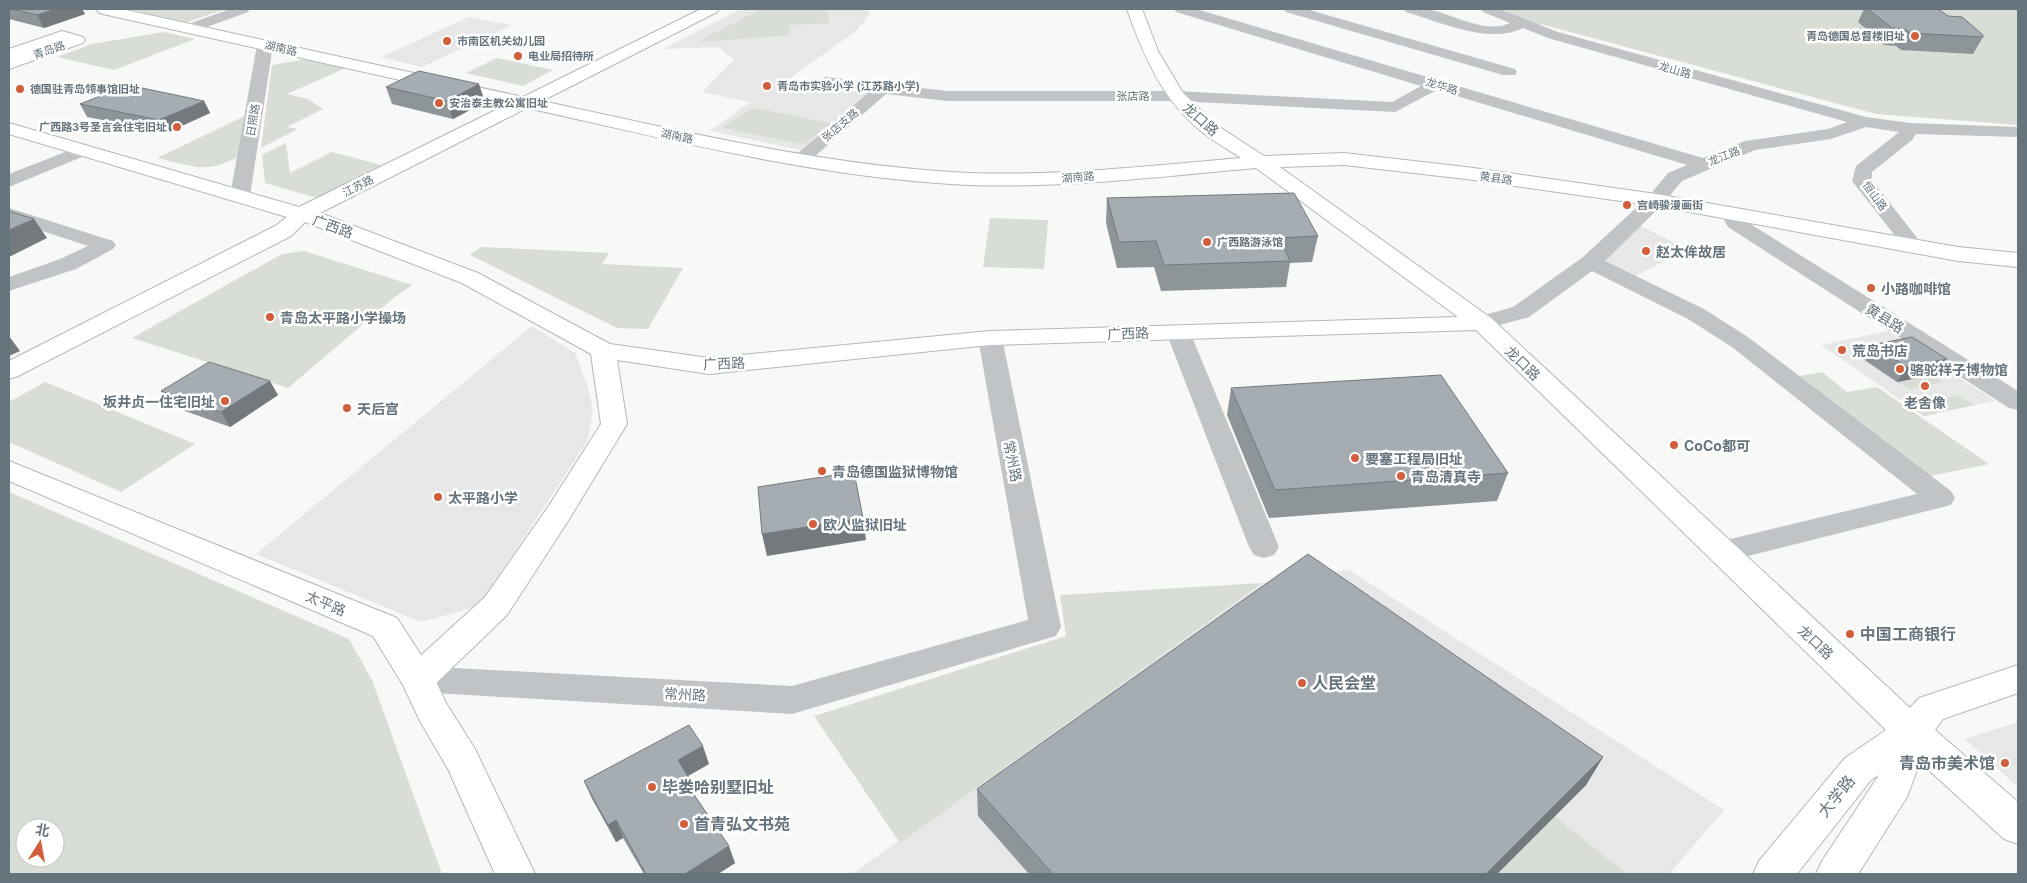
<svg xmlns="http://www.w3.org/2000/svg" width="2027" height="883" font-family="Inter,'Noto Sans SC',sans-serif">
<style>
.built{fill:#e6e7e6}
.green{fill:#d8ddd6;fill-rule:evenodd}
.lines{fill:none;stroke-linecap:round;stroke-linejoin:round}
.secondary-casing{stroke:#b2b8bc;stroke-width:2}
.primary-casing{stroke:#b4b8bb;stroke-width:2}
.street{fill:#c0c4c7;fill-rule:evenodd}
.secondary{fill:#fff;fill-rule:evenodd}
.primary{fill:#fff;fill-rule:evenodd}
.wall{fill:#8e9599}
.shaded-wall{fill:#74797d}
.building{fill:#a5adb2;stroke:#74797d}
.poi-dot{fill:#d25e3c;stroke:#fff;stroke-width:2}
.labels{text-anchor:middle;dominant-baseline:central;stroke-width:5;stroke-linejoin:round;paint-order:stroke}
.far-poi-label{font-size:11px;font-weight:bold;fill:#66747e;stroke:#fff;text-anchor:start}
.far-street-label{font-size:11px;fill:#66747e;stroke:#fff}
.street-label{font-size:14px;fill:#66747e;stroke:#fff}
.poi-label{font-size:14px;font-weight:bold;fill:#66747e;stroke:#fff;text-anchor:start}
.near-poi-label{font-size:16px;font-weight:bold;fill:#66747e;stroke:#fff;text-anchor:start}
.near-street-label{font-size:16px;fill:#66747e;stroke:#fff}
</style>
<rect width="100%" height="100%" fill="#f8f8f6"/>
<g class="built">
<path d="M741,9H868L870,14L857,30L789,79L876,95L810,152L710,131L750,102L702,92L734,60L719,47L663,49Z"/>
<path d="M469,17L512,25L422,67L381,57Z"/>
<path d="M1638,225L1688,249L1633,277L1604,263L1605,253Z"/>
<path d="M532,326L575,353L588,387L593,411L588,440L479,606L421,622L256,554Z"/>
<path d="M1888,331L1995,401L1924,416L1821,345Z"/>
<path d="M1349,570L1724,810L1669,874H852L1262,583Z"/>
<path d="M2018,722V787L1965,739Z"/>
</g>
<g class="green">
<path d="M128,9H226L187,22Z"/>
<path d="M761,9H828L829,23L790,25L789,35L697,42Z"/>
<path d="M1502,9H2018V125L1876,114L1529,21Z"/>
<path d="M164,32L195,39L114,70L57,57L92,44Z"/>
<path d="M497,58L553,70L523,86L466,73Z"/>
<path d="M308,59L346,68L287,94L308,99L323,109L287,127L298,129L261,148L272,65Z"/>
<path d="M751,108L831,123L804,144L723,128Z"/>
<path d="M247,115L237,157C206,175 190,165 157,158Z"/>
<path d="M286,143L290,173L332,152L381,165L317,198L265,183L262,155Z"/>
<path d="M990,218L1048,220L1044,269L983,267Z"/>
<path d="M481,247L609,253L602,264L683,268L648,329L617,328L470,255Z"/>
<path d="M304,251L412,285L395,297L288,388L132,338L282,254Z"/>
<path d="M1822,372L1847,392L1877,387L1989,464L1930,476L1799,376Z"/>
<path d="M1931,375L1943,382L1909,389L1897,382Z"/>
<path d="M45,382L195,444L121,492L9,442V402Z"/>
<path d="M1958,395L1973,405L1924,416L1910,407Z"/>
<path d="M9,492L349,639L372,680L442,874H9ZM25,828H55V858H25Z"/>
<path d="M1262,583L900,843L814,716L1066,636L1060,595Z"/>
<path d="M1554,816L1627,874H1496Z"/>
</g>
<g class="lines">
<defs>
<g id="secondary">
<path d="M96,9H122L523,97L701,9H719L717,12L542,101C677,130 812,163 951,172C1047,178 1144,166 1241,158C1228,149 1214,142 1202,132C1163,101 1143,55 1127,9H1142L1158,51L1183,93L1215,124L1264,156L1344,153L1466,167L1656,194L1958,247L2018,253V267L1958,261L1656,206L1466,179L1344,165L1280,167L1491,318L1910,708L1919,698L2018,665V693L1943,719L1935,730L2018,802V844L2004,839L1920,762L1907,797L1858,874H1816L1822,861L1879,775L1871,780L1797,874H1753L1759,861L1845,758L1886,730L1476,330L990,345L709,374L617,360L627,424L568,521L507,615L430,689L418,693L406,689L401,679L406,669L485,597L548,507L601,424L591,354L462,283L305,222L291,236L18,376L9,379V361L275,226L287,217L9,134V123L299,207L508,104L103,14L98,12ZM527,108C667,139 807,175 951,184C1052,190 1155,177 1256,168L1458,317L990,331L709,358L610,344L478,273L320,213Z"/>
<path d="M62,31L83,37L85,40L83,43L9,69V49Z"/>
</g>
<path id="primary" d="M9,461L397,618L430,669L446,703L475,749L535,874H495L448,769L420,721L403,685L373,636L9,481Z"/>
</defs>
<use href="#secondary" class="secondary-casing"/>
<use href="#primary" class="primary-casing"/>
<g class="street">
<path d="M230,9H250L248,12L196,31H186L184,28L186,25Z"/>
<path d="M1174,9H1196L1703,158L1745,141L1828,129L1847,122L1548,38L1523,28C1490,45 1440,22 1406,12L1404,9C1411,9 1420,8 1427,9C1451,13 1486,35 1510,23L1483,12L1481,9H1500L1558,32L1866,117L1910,123L2018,127V137L1916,134L1912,140L1872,172V180L1921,243L1924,247L1921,251L1914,253L1907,251L1852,181L1856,166L1899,132L1866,127L1831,139L1755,150L1682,181L1663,204L1605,261L1704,309L1748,337L1951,491L1955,498L1951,505L1720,563L1710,560L1705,552L1710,544L1917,494L1732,347L1688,319L1592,271L1529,317L1482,330L1474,328L1471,323L1474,318L1513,307L1583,257L1649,196L1668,173L1687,165L1437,90L1395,112L1176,101H947L886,94L806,164H792L790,160L869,92L819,85L817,82L825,77L947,91H1176L1392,102L1421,86L1176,12Z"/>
<path d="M1284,9H1306L1515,69L1517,72L1515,75H1503L1286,12Z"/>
<path d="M265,40L273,45L250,196L247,200H233L230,196L257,45Z"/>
<path d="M83,145L89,146L92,150L89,154L9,187V174Z"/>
<path d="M9,208L113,241L116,245L113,249L76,269L9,291V277L60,259L88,246L9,220Z"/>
<path d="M1731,208L1738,210L1744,220L2018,391V410L2009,408L1728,227L1721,214L1724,210Z"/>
<path d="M1178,325L1186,327L1190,332L1279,547L1274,555L1264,558L1254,555L1249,547L1166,332L1170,327Z"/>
<path d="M990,331L998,333L1002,338L1061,627L1056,636L792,714L418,692L406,688L402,679L406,670L418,666L792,686L1028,620L978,338L982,333Z"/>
</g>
<use href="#secondary" class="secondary"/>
<use href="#primary" class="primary"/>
</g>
<g class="wall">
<path d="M9,9H82L85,14L44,28L9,19Z"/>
<path d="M1864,9H1938L1948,16L1983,37L1973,54L1901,50L1896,46L1884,45L1858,22Z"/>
<path d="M386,87L485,102L453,119L392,104Z"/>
<path d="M131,92L204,101L210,113L166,133L87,117L80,104Z"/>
<path d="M1107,198L1318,236L1312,262L1290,263L1286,287L1161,291L1154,267L1117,268L1106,223Z"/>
<path d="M1872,345L1937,374L1897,382L1863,359Z"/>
<path d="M1231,388L1508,473L1497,501L1269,518L1227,415Z"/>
<path d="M161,391L278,395L230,427L171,406Z"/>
<path d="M1603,757L1586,785L1497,874H1029L978,816L977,789Z"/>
<path d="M709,764L688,776L695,796L735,863L718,874H644L623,838L616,842L592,799L584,781Z"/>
</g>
<g class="shaded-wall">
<path d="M56,9H82L85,14L44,28L37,15Z"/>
<path d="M479,84L485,102L453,119L447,101Z"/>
<path d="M204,101L210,113L166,133L159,120Z"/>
<path d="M34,219L47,238L9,257V230Z"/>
<path d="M9,336L20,351L9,356Z"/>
<path d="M1947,359L1937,374L1897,382L1907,367Z"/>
<path d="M270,381L278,395L230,427L221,412Z"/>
<path d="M863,518L866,540L767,556L762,534Z"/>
<path d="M703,746L709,764L684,778L678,760Z"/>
<path d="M1603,757L1586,785L1497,874H1486Z"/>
<path d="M689,778L695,795L691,798L684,780Z"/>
<path d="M616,820L623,838L616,842L608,825Z"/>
<path d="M729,846L735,863L718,874H685Z"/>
</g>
<g class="building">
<path d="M12,9H56L37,15Z"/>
<path d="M1868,9H1938L1948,16L1962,17L1983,35V37L1910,33L1905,29L1892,28Z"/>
<path d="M419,71L479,84L447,101L386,87Z"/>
<path d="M142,88L204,101L159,120L80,104L118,89L131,92Z"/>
<path d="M1294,193L1318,236L1279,238L1290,261L1164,265L1156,241L1119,242L1107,198Z"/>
<path d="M9,211L34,219L9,230Z"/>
<path d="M1912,337L1947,359L1907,367L1872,345Z"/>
<path d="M209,362L270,381L221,412L161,391Z"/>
<path d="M1441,375L1508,473L1275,490L1231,388Z"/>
<path d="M854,472L863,518L762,534L758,487Z"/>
<path d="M1308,554L1603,757L1486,874H1053L977,789Z"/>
<path d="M689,725L703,746L678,760L689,778L684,780L729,846L685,874H646L616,820L608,825L584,781Z"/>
</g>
<g class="poi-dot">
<circle cx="1915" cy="36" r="5"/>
<circle cx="447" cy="41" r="5"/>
<circle cx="518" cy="56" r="5"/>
<circle cx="767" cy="86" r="5"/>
<circle cx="20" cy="89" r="5"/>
<circle cx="439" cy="103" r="5"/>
<circle cx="177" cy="127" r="5"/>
<circle cx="1627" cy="205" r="5"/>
<circle cx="1207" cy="242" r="5"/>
<circle cx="1646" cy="251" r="5"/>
<circle cx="1871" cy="288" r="5"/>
<circle cx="270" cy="317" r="5"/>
<circle cx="1842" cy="350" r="5"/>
<circle cx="1900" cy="369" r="5"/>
<circle cx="1925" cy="386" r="5"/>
<circle cx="225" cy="401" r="5"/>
<circle cx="347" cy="408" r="5"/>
<circle cx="1674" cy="445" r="5"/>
<circle cx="1355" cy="458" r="5"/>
<circle cx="822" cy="471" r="5"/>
<circle cx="1401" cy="476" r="5"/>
<circle cx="438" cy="497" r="5"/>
<circle cx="813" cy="524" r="5"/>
<circle cx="1850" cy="634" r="5"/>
<circle cx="1302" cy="683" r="5"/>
<circle cx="2005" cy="763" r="5"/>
<circle cx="652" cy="787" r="5"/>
<circle cx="684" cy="824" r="5"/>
</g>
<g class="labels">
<g class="far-poi-label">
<text x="1905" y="36" text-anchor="end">青岛德国总督楼旧址</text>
<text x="457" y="41">市南区机关幼儿园</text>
<text x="528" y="56">电业局招待所</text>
<text x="777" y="86">青岛市实验小学 (江苏路小学)</text>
<text x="30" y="89">德国驻青岛领事馆旧址</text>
<text x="449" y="103">安治泰主教公寓旧址</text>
<text x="167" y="127" text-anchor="end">广西路3号圣言会住宅旧址</text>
<text x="1637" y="205">宫崎骏漫画街</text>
<text x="1217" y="242">广西路游泳馆</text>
</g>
<g class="far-street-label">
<text transform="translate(281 48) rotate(13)">湖南路</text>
<text transform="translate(49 50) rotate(-19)">青岛路</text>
<text transform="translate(1675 70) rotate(16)">龙山路</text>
<text transform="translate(1442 86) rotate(17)">龙华路</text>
<text x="1133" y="96">张店路</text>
<text transform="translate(253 120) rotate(-81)">日照路</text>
<text transform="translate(840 125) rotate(-40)">张店支路</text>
<text transform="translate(677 136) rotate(12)">湖南路</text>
<text transform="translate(1724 156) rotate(-21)">龙江路</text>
<text transform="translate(1078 177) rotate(-4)">湖南路</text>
<text transform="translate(1496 178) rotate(8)">黄县路</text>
<text transform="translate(358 186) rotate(-27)">江苏路</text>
<text transform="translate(1875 196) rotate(54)">恒山路</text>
</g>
<g class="street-label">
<text transform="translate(1201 119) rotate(41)">龙口路</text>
<text transform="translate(333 226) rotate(20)">广西路</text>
<text transform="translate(1885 318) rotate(32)">黄县路</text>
<text transform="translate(1128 333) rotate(-2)">广西路</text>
<text transform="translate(724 363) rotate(-2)">广西路</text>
<text transform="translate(1523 363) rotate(44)">龙口路</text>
<text transform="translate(1013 461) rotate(79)">常州路</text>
<text transform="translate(326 603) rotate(23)">太平路</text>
<text transform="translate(1816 642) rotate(43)">龙口路</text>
<text transform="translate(685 694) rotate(3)">常州路</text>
</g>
<g class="poi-label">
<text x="1656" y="251">赵太侔故居</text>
<text x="1881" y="288">小路咖啡馆</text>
<text x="280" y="317">青岛太平路小学操场</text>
<text x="1852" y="350">荒岛书店</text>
<text x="1910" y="369">骆驼祥子博物馆</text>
<text x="215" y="401" text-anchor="end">坂井贞一住宅旧址</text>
<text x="1925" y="402" text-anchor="middle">老舍像</text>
<text x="357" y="408">天后宫</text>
<text x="1684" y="445">CoCo都可</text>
<text x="1365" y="458">要塞工程局旧址</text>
<text x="832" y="471">青岛德国监狱博物馆</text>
<text x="1411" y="476">青岛清真寺</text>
<text x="448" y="497">太平路小学</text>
<text x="823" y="524">欧人监狱旧址</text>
</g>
<g class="near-poi-label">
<text x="1860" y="634">中国工商银行</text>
<text x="1312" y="683">人民会堂</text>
<text x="1995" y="763" text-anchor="end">青岛市美术馆</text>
<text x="662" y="787">毕娄哈别墅旧址</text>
<text x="694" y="824">首青弘文书苑</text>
</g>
<g class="near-street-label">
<text transform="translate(1836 796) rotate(-51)">大学路</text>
</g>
</g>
<rect width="2027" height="883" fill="none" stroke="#66747e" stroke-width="20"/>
<g transform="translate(40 843) rotate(11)"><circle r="24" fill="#ffffff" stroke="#c2c7cb"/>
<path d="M0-4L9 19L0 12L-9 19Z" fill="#d25e3c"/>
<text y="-8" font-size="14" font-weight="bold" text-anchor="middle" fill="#66747e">北</text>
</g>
</svg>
